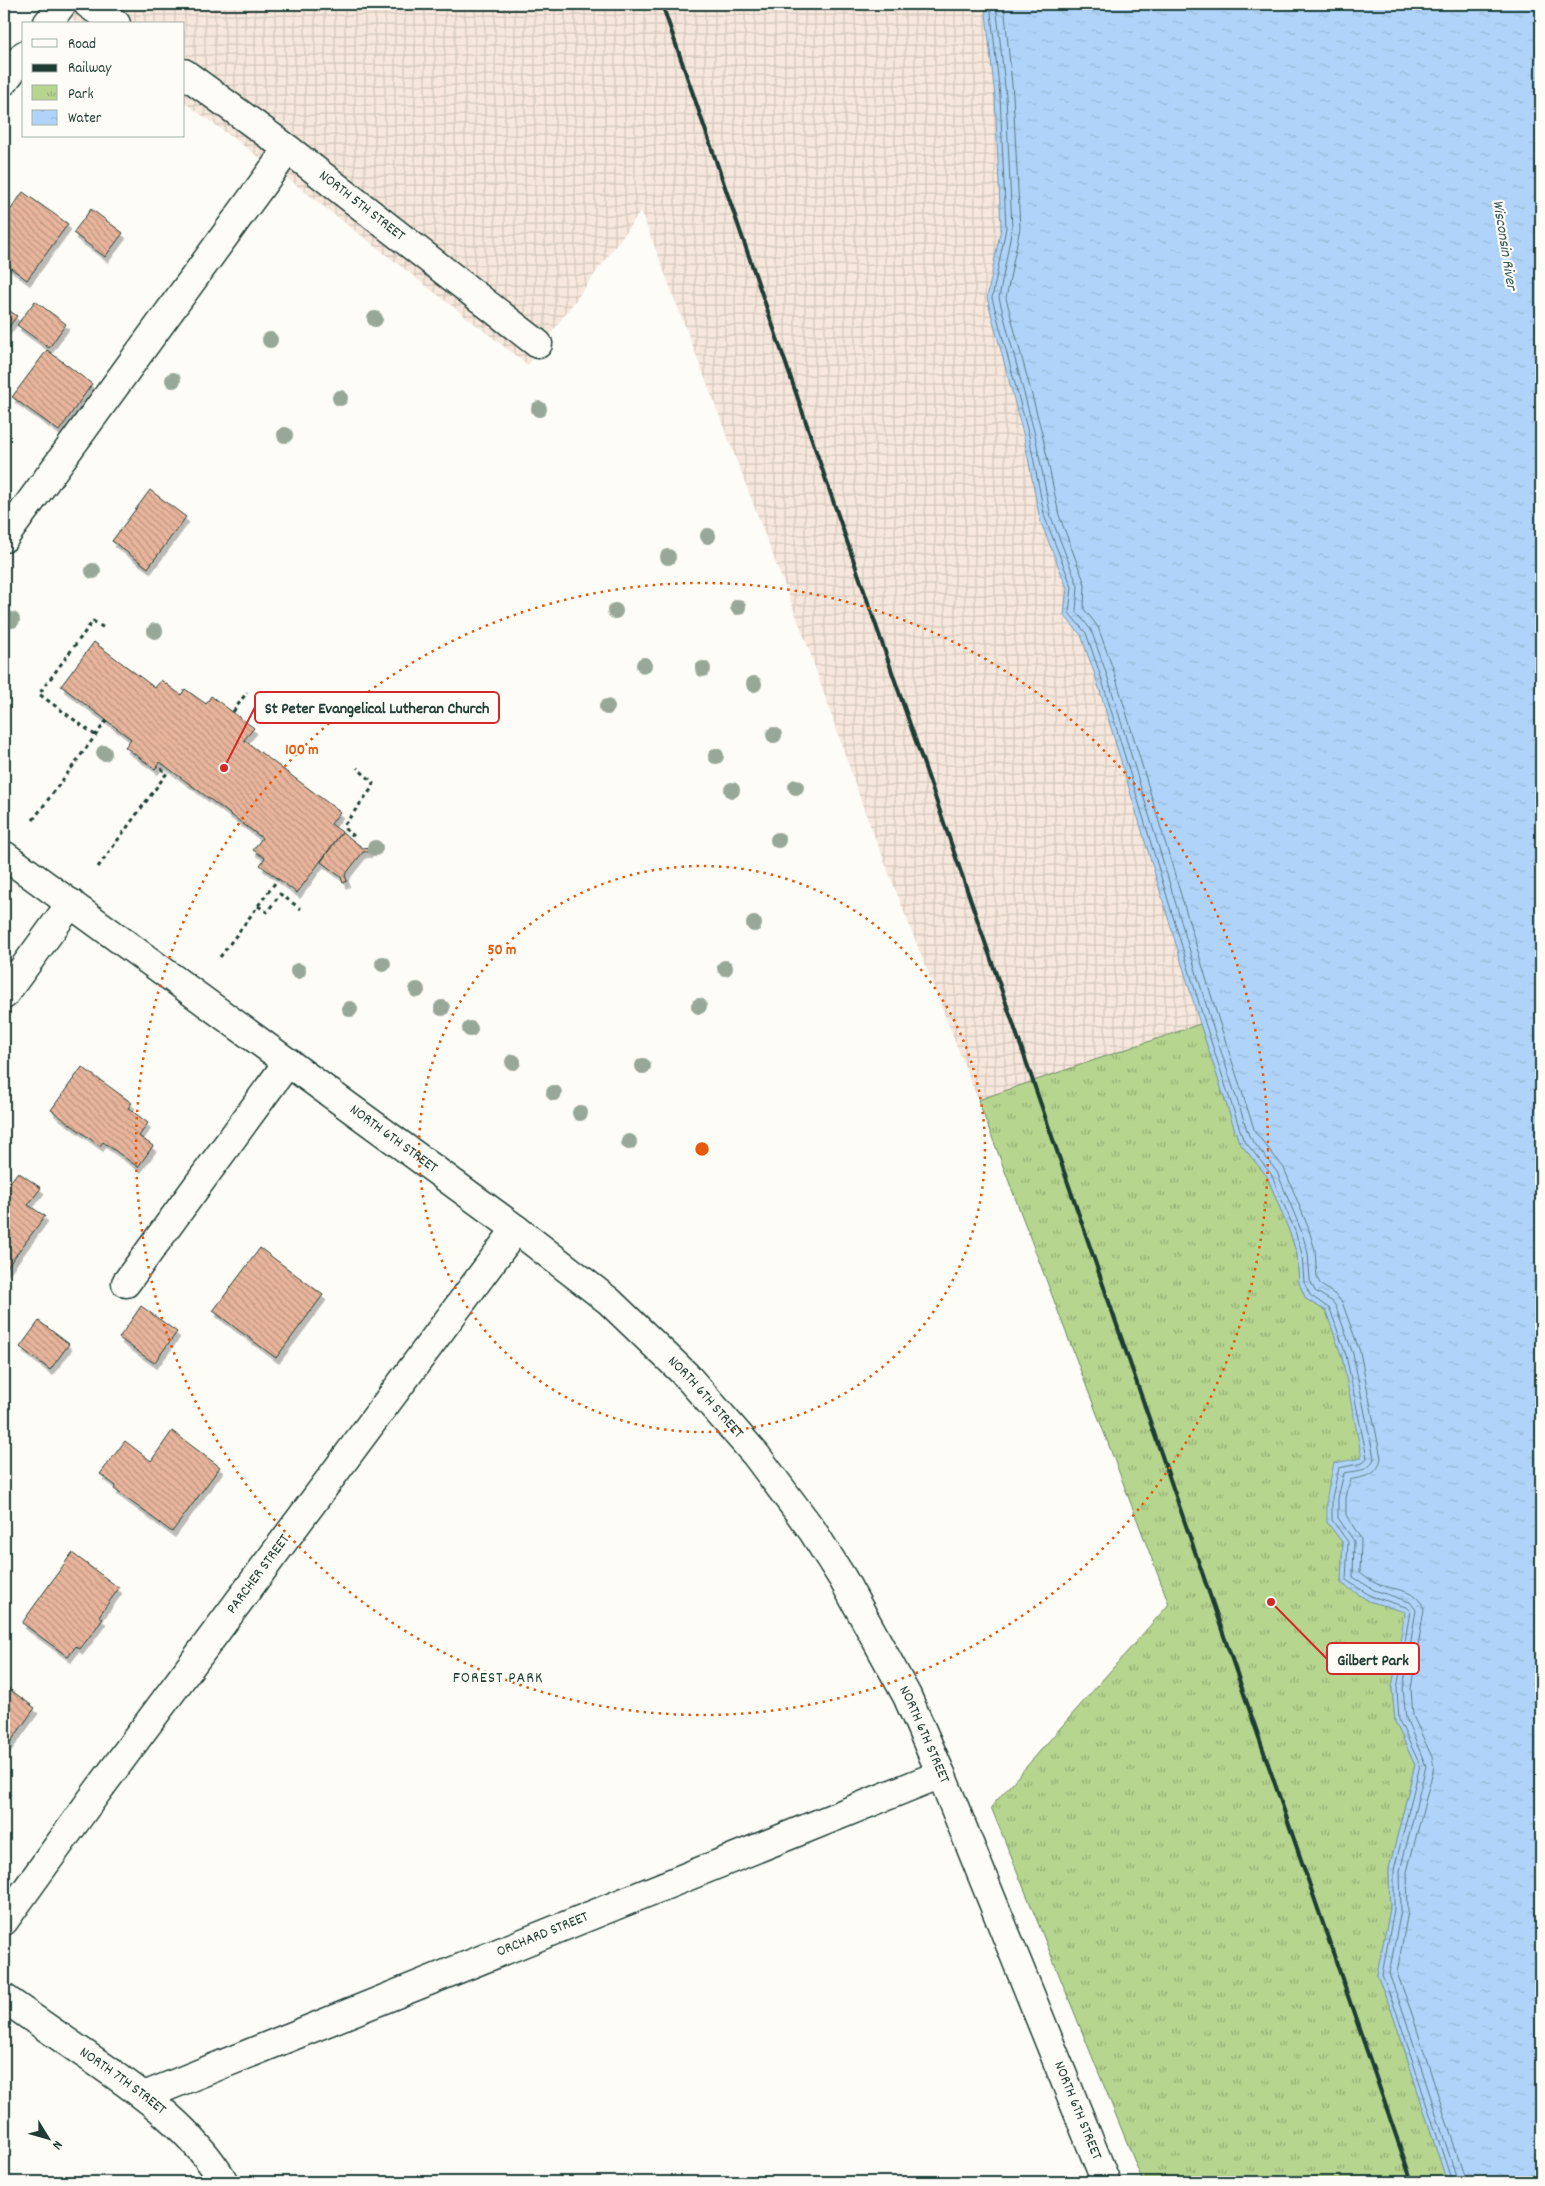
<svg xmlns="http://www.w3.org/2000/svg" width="1545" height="2186" font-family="Dekko,sans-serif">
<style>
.industrial{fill:url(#industrial-grid)}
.park{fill:url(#park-tufts);stroke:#6a8961}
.water{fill:url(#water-ripples);stroke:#7698aa}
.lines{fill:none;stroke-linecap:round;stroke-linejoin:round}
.shore{stroke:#597983;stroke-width:1}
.building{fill:url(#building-back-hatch);stroke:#1f3d34;filter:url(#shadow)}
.minor-casing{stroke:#1f3d34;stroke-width:31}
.major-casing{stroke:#1f3d34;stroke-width:31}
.path{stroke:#1f3d34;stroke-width:3;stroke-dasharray:4 4;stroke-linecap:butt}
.minor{stroke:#fdfcf7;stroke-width:28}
.major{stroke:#fdfcf7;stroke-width:28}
.rail{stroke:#1f3d34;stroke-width:4}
.tree{fill:#98a898}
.ring{fill:none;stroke:#e8590c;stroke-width:2.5;stroke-dasharray:2.5 5}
.labels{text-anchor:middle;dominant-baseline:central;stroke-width:4.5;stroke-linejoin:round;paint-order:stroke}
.street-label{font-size:15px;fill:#1f3d34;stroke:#fdfcf7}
.water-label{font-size:16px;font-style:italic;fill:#3c5b5b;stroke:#fdfcf7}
.neighbourhood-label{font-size:16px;letter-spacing:1px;fill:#1f3d34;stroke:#fdfcf7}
.centre{fill:#e8590c;stroke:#fdfcf7;stroke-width:2.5}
.ring-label{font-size:15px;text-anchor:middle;font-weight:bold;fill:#e8590c;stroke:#fdfcf7;stroke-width:4.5;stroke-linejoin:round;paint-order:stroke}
.leader{fill:none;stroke:#d62828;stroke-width:2}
.callout-dot{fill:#d62828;stroke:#fdfcf7;stroke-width:2}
.callout{fill:#fdfcf7;stroke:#d62828;stroke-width:2}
.callout-label{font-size:16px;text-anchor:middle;font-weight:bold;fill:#1f3d34}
</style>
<defs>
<pattern id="industrial-grid" width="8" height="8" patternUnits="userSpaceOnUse" patternTransform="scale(1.25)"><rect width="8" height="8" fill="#f7e7dc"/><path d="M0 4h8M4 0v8" fill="none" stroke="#d3c7bd"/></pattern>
<pattern id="park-tufts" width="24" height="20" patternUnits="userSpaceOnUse" patternTransform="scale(1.25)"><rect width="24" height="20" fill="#b6d58e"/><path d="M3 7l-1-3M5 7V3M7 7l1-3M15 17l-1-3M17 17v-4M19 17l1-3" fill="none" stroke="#93ae75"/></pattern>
<pattern id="water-ripples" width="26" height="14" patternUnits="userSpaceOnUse" patternTransform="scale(1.25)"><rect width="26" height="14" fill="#b0d4f9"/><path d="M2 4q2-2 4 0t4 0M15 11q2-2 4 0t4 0" fill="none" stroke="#97b7d6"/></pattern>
<pattern id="building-back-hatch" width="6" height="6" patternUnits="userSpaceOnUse" patternTransform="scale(1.25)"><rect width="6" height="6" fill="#e9b59c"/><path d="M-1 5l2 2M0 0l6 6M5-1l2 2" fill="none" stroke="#bc9480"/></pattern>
<filter id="shadow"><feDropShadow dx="3" dy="5.5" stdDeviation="0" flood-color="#0004"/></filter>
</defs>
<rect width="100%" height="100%" fill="#fdfcf7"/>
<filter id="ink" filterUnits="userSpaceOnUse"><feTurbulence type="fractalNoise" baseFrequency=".02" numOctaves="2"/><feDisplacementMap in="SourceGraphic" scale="10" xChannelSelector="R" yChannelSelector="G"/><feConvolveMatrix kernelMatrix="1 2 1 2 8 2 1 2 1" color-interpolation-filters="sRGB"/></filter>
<g filter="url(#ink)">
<path class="industrial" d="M51,4H985L995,97L1001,228L987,298L1024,437L1040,520L1067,588L1064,615L1081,635L1096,678L1200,1024L978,1100L863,807L808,647L641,211L528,365L282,174L184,102V24H78Z"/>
<path class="park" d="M1200,1024L1239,1142L1267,1176L1290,1233L1297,1254L1299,1283L1306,1299L1326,1311L1342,1357L1363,1458L1327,1522L1343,1543L1341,1583L1369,1601L1406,1612L1392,1688L1395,1721L1415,1765L1389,1869L1390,1909L1377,1975L1394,2017L1447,2182H1143L991,1807L1169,1604L978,1100Z"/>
<path class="water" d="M985,4H1541V2182H1447L1394,2017L1377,1975L1390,1909L1389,1869L1415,1765L1395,1721L1392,1688L1405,1612L1369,1601L1341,1583L1343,1543L1327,1522V1496L1334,1463L1362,1458L1342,1357L1326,1311L1306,1299L1299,1283L1297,1254L1290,1233L1267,1176L1239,1142L1200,1024L1096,678L1081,635L1064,615L1067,588L1040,520L1024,437L987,298L1001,228L995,97Z"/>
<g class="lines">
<path class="shore" d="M990,4L1000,96L1006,228L992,298L1029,436L1045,518L1072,587L1069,613L1086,633L1101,677L1205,1023L1243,1139L1271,1174L1295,1231L1302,1254L1304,1282L1310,1295L1330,1309L1346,1355L1367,1458L1363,1463L1339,1468L1332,1497V1520L1348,1542L1346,1580L1371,1596L1406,1607L1410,1611L1397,1689L1399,1720L1420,1765L1394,1870V1909L1382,1975L1398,2016L1452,2182
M996,4L1006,96L1012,228L999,298L1035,435L1051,517L1078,586L1076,611L1091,630L1107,675L1211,1021L1249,1136L1277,1172L1301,1230L1308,1253L1310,1280L1315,1291L1333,1302L1336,1307L1353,1354L1374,1458C1370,1473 1355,1470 1344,1473L1338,1498V1518L1354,1541L1353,1577L1374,1590L1410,1602L1416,1610L1403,1689L1406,1718L1426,1766L1400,1871L1401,1910L1389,1974L1404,2014L1458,2182
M1004,4L1013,95L1020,228L1006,298L1042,433L1059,515L1085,584L1084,609L1098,627L1114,672L1218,1018L1255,1132L1284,1168L1308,1227L1315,1250L1317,1278L1321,1285L1337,1296L1342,1302L1360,1352L1381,1458C1378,1477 1364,1476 1350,1480L1346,1498V1515L1361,1539L1360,1573C1365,1577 1371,1581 1377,1584C1393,1590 1418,1589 1424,1609L1411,1689L1413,1716L1432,1757L1434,1767L1407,1872L1408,1911L1397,1973L1411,2011L1466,2182"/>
</g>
<path class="building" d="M23,192L68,224L27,280L4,263V219Z
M91,209L123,233L105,257L73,233Z
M35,301L66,324L49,348L17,325Z
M4,307L17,316L4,333Z
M47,350L92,384L59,431L12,397Z
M150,490L186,517L148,568L112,541Z
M94,642L155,688L161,680L181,695L185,689L206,704L211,696L254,728L244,740L340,812L331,824L342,832L297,893L260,865L265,858L253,850L262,838L160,762L155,769L125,747L131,739L61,686Z
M342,832L363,848L369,847V852H363L345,875L347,881L343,883L341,877L321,862Z
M82,1067L132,1103L128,1108L148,1123L139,1136L153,1146L138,1167L103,1142L100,1146L51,1110Z
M18,1172L41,1188L28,1205L45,1216L5,1270L4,1190Z
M260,1248L323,1295L276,1358L213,1311Z
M141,1306L177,1332L154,1363L119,1338Z
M39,1321L69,1344L50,1370L20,1347Z
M172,1431L220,1467L172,1532L114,1489L116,1486L100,1474L125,1441L151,1461Z
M72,1553L119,1588L99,1616L103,1619L80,1649L76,1646L68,1657L22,1623Z
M4,1685L35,1708L4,1751Z"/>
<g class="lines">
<defs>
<g id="minor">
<path d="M88,4L116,24"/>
<path d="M47,24L62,4"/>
<path id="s1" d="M184,73L288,149L538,344"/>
<path d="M4,81L24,55"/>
<path d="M4,538L288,149"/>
<path d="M4,995L71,903"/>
<path d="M126,1283L288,1062"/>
<path id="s2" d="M4,1921L94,1796L516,1229"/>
<path id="s3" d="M4,1998C34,2019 64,2040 95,2061C144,2095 193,2130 224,2182"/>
<path id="s4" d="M144,2096L941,1774"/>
</g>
<g id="major">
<path id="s5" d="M4,855L516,1229L609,1301L686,1375L756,1455L812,1530L843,1579L907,1696L941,1774L1106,2182"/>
</g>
</defs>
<use href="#minor" class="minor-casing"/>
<use href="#major" class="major-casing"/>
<path class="path" d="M233,712L247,692
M95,735L39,694L93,621L104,628
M33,820L107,720
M354,836L345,829L344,825L372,788L373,782L357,768
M98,867L167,773L157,766
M258,906L267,912L280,894L301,909
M220,957L278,879"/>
<use href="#minor" class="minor"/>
<use href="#major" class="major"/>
<path class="rail" d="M662,4L1412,2182"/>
</g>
<g class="tree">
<circle cx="375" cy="319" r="8"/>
<circle cx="270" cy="340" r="8"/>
<circle cx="173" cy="380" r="8"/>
<circle cx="340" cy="398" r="8"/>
<circle cx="539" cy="409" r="8"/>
<circle cx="285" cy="435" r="8"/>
<circle cx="708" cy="536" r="8"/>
<circle cx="668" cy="557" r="8"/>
<circle cx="93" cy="571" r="8"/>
<circle cx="738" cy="607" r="8"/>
<circle cx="615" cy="611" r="8"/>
<circle cx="12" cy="620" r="8"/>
<circle cx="155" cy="631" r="8"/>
<circle cx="644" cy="665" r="8"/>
<circle cx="703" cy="669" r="8"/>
<circle cx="754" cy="684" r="8"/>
<circle cx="607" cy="707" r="8"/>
<circle cx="774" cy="735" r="8"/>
<circle cx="104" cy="753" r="8"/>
<circle cx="716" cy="756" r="8"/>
<circle cx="796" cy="787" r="8"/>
<circle cx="732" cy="790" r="8"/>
<circle cx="778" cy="840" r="8"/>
<circle cx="375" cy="848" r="8"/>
<circle cx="754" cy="924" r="8"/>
<circle cx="383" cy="964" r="8"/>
<circle cx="725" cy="968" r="8"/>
<circle cx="298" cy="971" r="8"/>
<circle cx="417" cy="990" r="8"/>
<circle cx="699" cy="1006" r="8"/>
<circle cx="442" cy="1008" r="8"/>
<circle cx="350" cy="1009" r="8"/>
<circle cx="470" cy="1029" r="8"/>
<circle cx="513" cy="1062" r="8"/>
<circle cx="643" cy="1066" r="8"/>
<circle cx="554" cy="1093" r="8"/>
<circle cx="580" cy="1113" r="8"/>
<circle cx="629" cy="1142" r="8"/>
</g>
</g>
<g class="ring">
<circle cx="702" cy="1149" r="283"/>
<circle cx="702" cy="1149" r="566"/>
</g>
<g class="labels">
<g class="street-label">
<text stroke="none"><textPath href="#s1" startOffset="222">NORTH 5TH STREET</textPath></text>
<text stroke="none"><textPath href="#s5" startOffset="482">NORTH 6TH STREET</textPath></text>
<text stroke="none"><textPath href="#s5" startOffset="888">NORTH 6TH STREET</textPath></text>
<text stroke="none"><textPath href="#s2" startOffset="430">PARCHER STREET</textPath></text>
<text stroke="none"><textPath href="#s5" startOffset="1292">NORTH 6TH STREET</textPath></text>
<text stroke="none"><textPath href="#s4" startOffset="430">ORCHARD STREET</textPath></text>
<text stroke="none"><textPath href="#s3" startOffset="145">NORTH 7TH STREET</textPath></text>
<text stroke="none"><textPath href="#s5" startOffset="1698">NORTH 6TH STREET</textPath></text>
</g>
<g class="water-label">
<text transform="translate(1504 245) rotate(81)">Wisconsin River</text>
</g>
<g class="neighbourhood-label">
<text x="498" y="1678">FOREST PARK</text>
</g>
</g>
<circle cx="702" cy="1149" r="8" class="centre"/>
<g class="ring-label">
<text x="302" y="754">100 m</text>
<text x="502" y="954">50 m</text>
</g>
<path class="leader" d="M224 768L255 707M1271 1602L1327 1659"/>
<g class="callout-dot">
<circle cx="224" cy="768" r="5"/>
<circle cx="1271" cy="1602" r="5"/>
</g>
<g class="callout">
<rect x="255" y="692" width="244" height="31" rx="5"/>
<rect x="1327" y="1643" width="92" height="31" rx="5"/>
</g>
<g class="callout-label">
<text x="377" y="713">St Peter Evangelical Lutheran Church</text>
<text x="1373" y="1665">Gilbert Park</text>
</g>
<rect width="1545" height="2186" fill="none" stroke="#fdfcf7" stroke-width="20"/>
<rect x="10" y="10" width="1525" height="2166" fill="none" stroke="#1f3d34" stroke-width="2" filter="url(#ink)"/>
<rect x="22" y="22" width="162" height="115" fill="#fdfcf7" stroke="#a4b0a9"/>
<rect x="32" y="39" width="25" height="8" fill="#fdfcf7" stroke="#a4b0a9"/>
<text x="68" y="48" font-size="15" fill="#1f3d34">Road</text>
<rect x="32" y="64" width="25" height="8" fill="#1f3d34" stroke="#a4b0a9"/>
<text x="68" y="72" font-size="15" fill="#1f3d34">Railway</text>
<rect x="32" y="85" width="25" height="15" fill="url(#park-tufts)" stroke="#a4b0a9"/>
<text x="68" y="98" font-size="15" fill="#1f3d34">Park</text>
<rect x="32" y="110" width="25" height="15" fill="url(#water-ripples)" stroke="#a4b0a9"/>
<text x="68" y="122" font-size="15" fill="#1f3d34">Water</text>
<g transform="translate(48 2138) rotate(127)" stroke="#fdfcf7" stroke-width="4" paint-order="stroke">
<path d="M0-4L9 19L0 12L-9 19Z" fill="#1f3d34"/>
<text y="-8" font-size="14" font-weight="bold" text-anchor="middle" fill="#1f3d34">N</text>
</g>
</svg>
